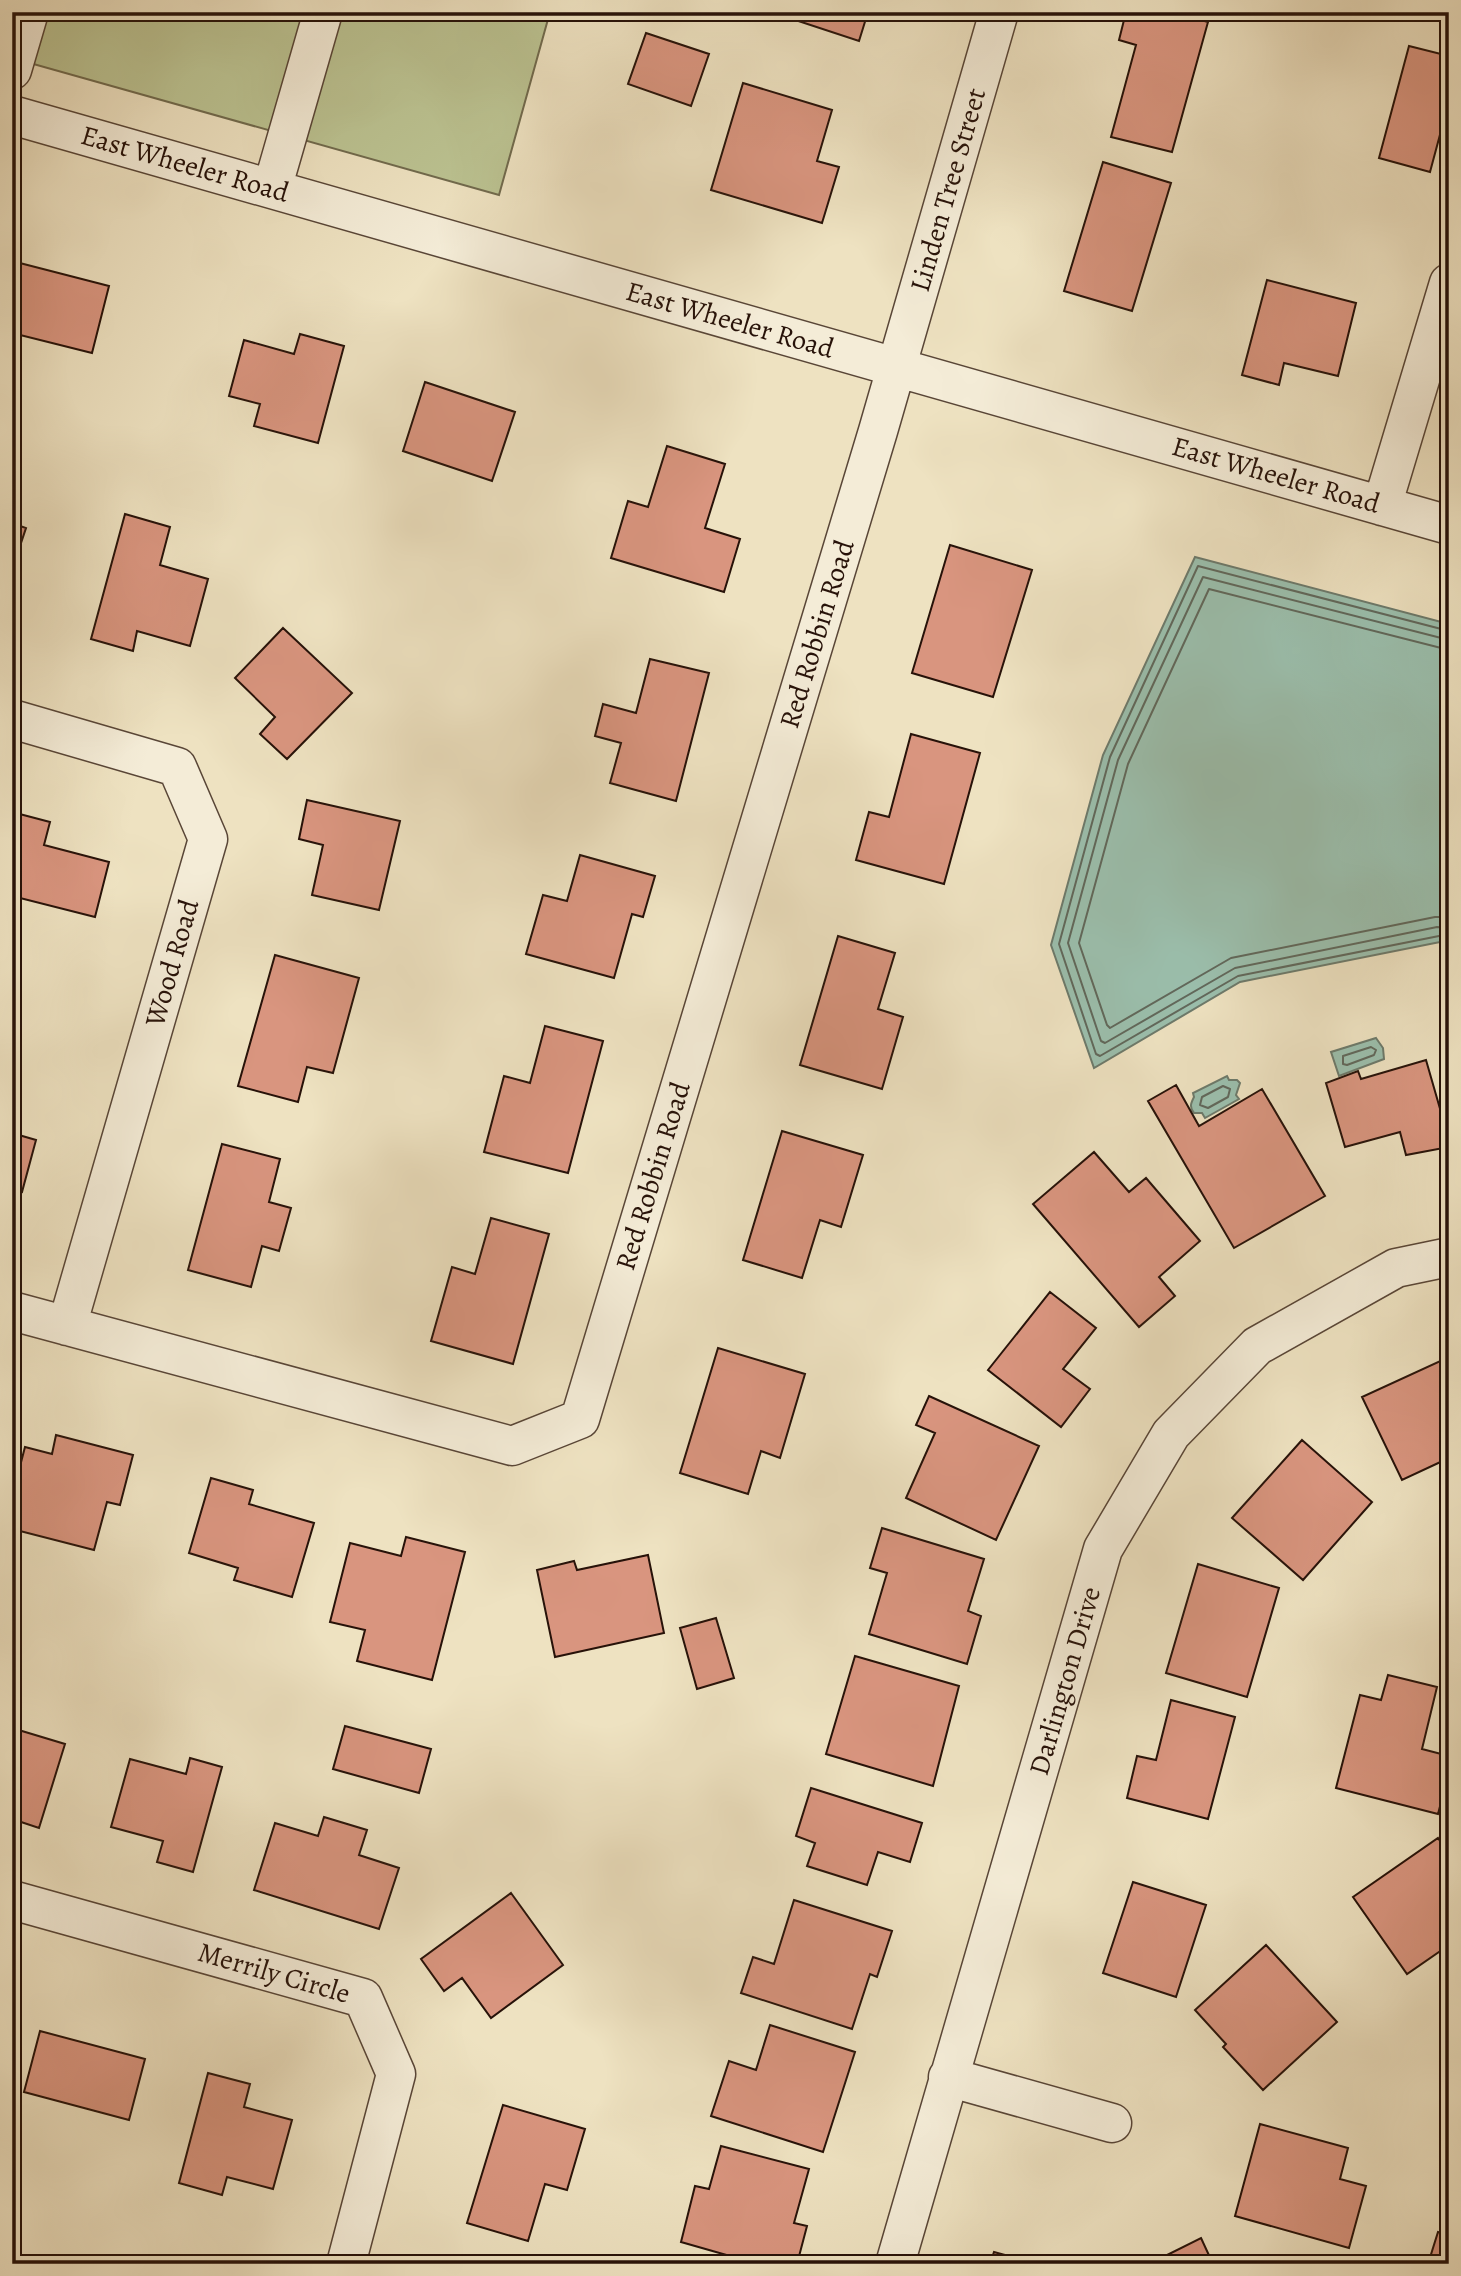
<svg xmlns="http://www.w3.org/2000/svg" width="1461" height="2276" font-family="Alegreya,serif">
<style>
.green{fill:#bbc291;stroke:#716a4d;stroke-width:2}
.water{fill:#9bbfad;stroke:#6d7a6b;stroke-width:2}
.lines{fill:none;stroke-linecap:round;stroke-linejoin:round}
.shore{stroke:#61685b;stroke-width:2}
.building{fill:#d9957f;stroke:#271209;stroke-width:2}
.minor-casing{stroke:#594637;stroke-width:41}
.minor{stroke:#f4ecd7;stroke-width:38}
.labels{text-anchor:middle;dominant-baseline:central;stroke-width:5;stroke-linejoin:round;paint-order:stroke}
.street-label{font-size:28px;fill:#271209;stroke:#f4ecd7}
</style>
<rect width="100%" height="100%" fill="#eee2c1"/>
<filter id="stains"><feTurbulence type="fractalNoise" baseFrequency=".00286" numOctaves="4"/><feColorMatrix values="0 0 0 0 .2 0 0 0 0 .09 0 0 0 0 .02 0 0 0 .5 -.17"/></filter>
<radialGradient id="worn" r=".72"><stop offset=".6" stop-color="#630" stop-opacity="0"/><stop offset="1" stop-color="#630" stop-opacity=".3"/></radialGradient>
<path class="green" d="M12,12H550L499,195L12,58Z"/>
<path class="water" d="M1195,557L1449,624V943L1440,942L1240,982L1094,1068L1051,945L1103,755Z
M1376,1038L1383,1048L1384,1059L1339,1076L1331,1052Z
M1227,1076L1229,1080H1237L1240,1083L1236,1095L1239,1099L1205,1118L1202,1113H1194C1189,1107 1191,1103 1194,1097L1193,1093Z"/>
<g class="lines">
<path class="shore" d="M1449,631L1198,566L1110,757L1059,944L1096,1054L1100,1056L1238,976L1439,936H1449
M1449,640L1203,577L1118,760L1068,943L1101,1041L1105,1043L1235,968L1437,927L1449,928
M1449,650L1209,589L1128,764L1079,943L1107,1025L1110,1028L1231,958L1435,917H1449
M1371,1047L1376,1050L1374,1055L1347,1065L1343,1064V1056Z
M1223,1086L1230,1089L1228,1097L1208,1108L1200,1105L1202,1097Z"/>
</g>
<path class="building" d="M771,12H868L859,41Z
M1126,12H1174L1208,22L1172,152L1111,137L1136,45L1119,40Z
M646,33L709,54L691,106L628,84Z
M1409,46L1449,56V101L1430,172L1379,158Z
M743,83L832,110L817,161L839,167L822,223L711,190Z
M1103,162L1171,183L1132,311L1064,291Z
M12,261L109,286L92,353L12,333Z
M1267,280L1356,303L1338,376L1284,363L1279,385L1242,375Z
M300,334L344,346L318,443L254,426L260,404L229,396L244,340L294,354Z
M425,382L515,412L492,481L403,451Z
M667,446L725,464L705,528L740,539L724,592L611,558L628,501L648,507Z
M125,514L170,527L160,565L208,579L190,646L137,631L133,651L91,639Z
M12,523L26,528L12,570Z
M950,545L1032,570L993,697L912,673Z
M283,628L352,693L287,759L260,734L275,717L235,678Z
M650,659L709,673L676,801L610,783L621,743L595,736L603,704L636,713Z
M911,734L980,753L944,884L856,860L869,812L889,817Z
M307,800L400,821L379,910L312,895L323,845L299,839Z
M12,812L50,822L44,845L109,862L95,917L12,896Z
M580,855L655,876L643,917L632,914L614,978L526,954L543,895L567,901Z
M838,936L895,953L878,1009L903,1017L882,1089L800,1065Z
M275,955L359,978L333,1073L307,1067L298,1102L238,1086Z
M545,1026L603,1041L568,1173L484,1152L504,1076L530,1083Z
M1426,1060L1449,1140V1147L1406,1155L1400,1132L1345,1147L1326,1083L1358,1071L1361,1079Z
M1176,1085L1199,1126L1262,1089L1325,1196L1234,1248L1148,1101Z
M782,1131L863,1155L841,1227L820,1220L802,1278L743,1260Z
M12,1133L36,1140L22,1192L12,1190Z
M222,1144L280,1159L269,1202L291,1208L279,1251L262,1246L251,1287L188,1270Z
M1094,1152L1129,1192L1146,1178L1200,1241L1159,1277L1175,1296L1139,1327L1033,1204Z
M491,1218L549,1234L513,1364L431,1341L452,1267L475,1274Z
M1050,1292L1096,1328L1063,1369L1090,1389L1061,1427L988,1370Z
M718,1348L805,1374L780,1458L761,1451L748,1494L680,1473Z
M1449,1357V1458L1402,1480L1362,1397Z
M929,1396L1039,1446L996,1540L906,1498L935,1433L916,1425Z
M56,1435L133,1455L120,1505L107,1502L94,1550L12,1529V1497L25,1447L52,1454Z
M1302,1440L1372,1502L1303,1580L1232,1518Z
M211,1478L253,1490L249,1504L314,1523L292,1597L234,1580L238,1568L189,1553Z
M882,1528L984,1559L968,1611L981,1616L967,1664L869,1634L887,1573L870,1568Z
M406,1537L465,1552L432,1680L357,1661L365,1630L330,1622L350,1543L401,1556Z
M648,1555L664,1633L555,1657L537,1570L574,1561L577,1570Z
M1198,1564L1279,1588L1247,1697L1166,1673Z
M716,1618L734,1678L697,1689L680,1628Z
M855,1656L959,1686L933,1786L826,1754Z
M1388,1675L1437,1687L1422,1749L1449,1756V1772L1438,1814L1336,1788L1360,1695L1381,1700Z
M1171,1700L1235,1717L1208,1819L1127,1798L1137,1756L1156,1760Z
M345,1726L431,1749L419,1793L333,1769Z
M12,1728L65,1744L39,1828L12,1819Z
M190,1758L222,1767L193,1872L157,1862L163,1841L111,1827L130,1759L186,1774Z
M811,1788L922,1823L910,1862L878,1852L867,1885L807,1866L815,1843L796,1836Z
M324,1817L367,1830L359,1855L399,1868L379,1929L254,1890L275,1823L318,1836Z
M1438,1838L1449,1854V1945L1407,1974L1353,1897Z
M1133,1882L1206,1905L1176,1997L1103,1973Z
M511,1893L563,1965L491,2018L462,1978L444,1991L421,1959Z
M794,1900L892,1931L877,1977L870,1974L852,2029L741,1993L753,1957L774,1964Z
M1266,1945L1337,2022L1263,2090L1223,2047L1226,2044L1195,2010Z
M770,2025L855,2052L823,2152L711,2116L729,2061L756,2070Z
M40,2031L145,2059L129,2120L24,2092Z
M208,2073L250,2084L244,2107L292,2120L273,2189L227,2177L222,2195L179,2183Z
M503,2105L585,2129L567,2190L545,2184L528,2241L467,2223Z
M1260,2124L1348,2148L1340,2179L1366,2186L1349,2248L1235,2216Z
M721,2146L809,2169L794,2223L807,2226L797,2264H758L681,2242L695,2186L709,2189Z
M1438,2232L1449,2235V2264H1428Z
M1201,2238L1213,2264H1149Z
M994,2252L1038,2264H990Z"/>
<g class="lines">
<defs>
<path id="minor" d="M12,70L29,12
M12,115L1449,525
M272,189L323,12
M1382,506L1449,283
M12,719L177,767L208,839L67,1326
M12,1311L512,1446L580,1419L878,431L999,12
M12,1900L363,1998L396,2074L346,2264
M948,2077L1112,2123
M895,2264L1103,1549L1171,1434L1257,1346L1396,1268L1449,1257"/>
</defs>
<use href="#minor" class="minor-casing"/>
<use href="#minor" class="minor"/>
</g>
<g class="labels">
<g class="street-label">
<text transform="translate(185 164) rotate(16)">East Wheeler Road</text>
<text transform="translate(948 190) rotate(-74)">Linden Tree Street</text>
<text transform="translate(730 320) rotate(16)">East Wheeler Road</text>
<text transform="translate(1276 475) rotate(16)">East Wheeler Road</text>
<text transform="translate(817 634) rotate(-73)">Red Robbin Road</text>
<text transform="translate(172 963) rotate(-74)">Wood Road</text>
<text transform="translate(653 1176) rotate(-73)">Red Robbin Road</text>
<text transform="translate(1065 1681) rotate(-74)">Darlington Drive</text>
<text transform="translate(274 1973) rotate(16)">Merrily Circle</text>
</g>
</g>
<rect width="1461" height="2276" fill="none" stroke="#eee2c1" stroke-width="42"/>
<rect x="14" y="14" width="1433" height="2248" fill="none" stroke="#271209" stroke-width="3.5"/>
<rect x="21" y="21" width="1419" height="2234" fill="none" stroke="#271209" stroke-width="2"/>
<rect width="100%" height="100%" filter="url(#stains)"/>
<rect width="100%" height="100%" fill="url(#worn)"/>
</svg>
